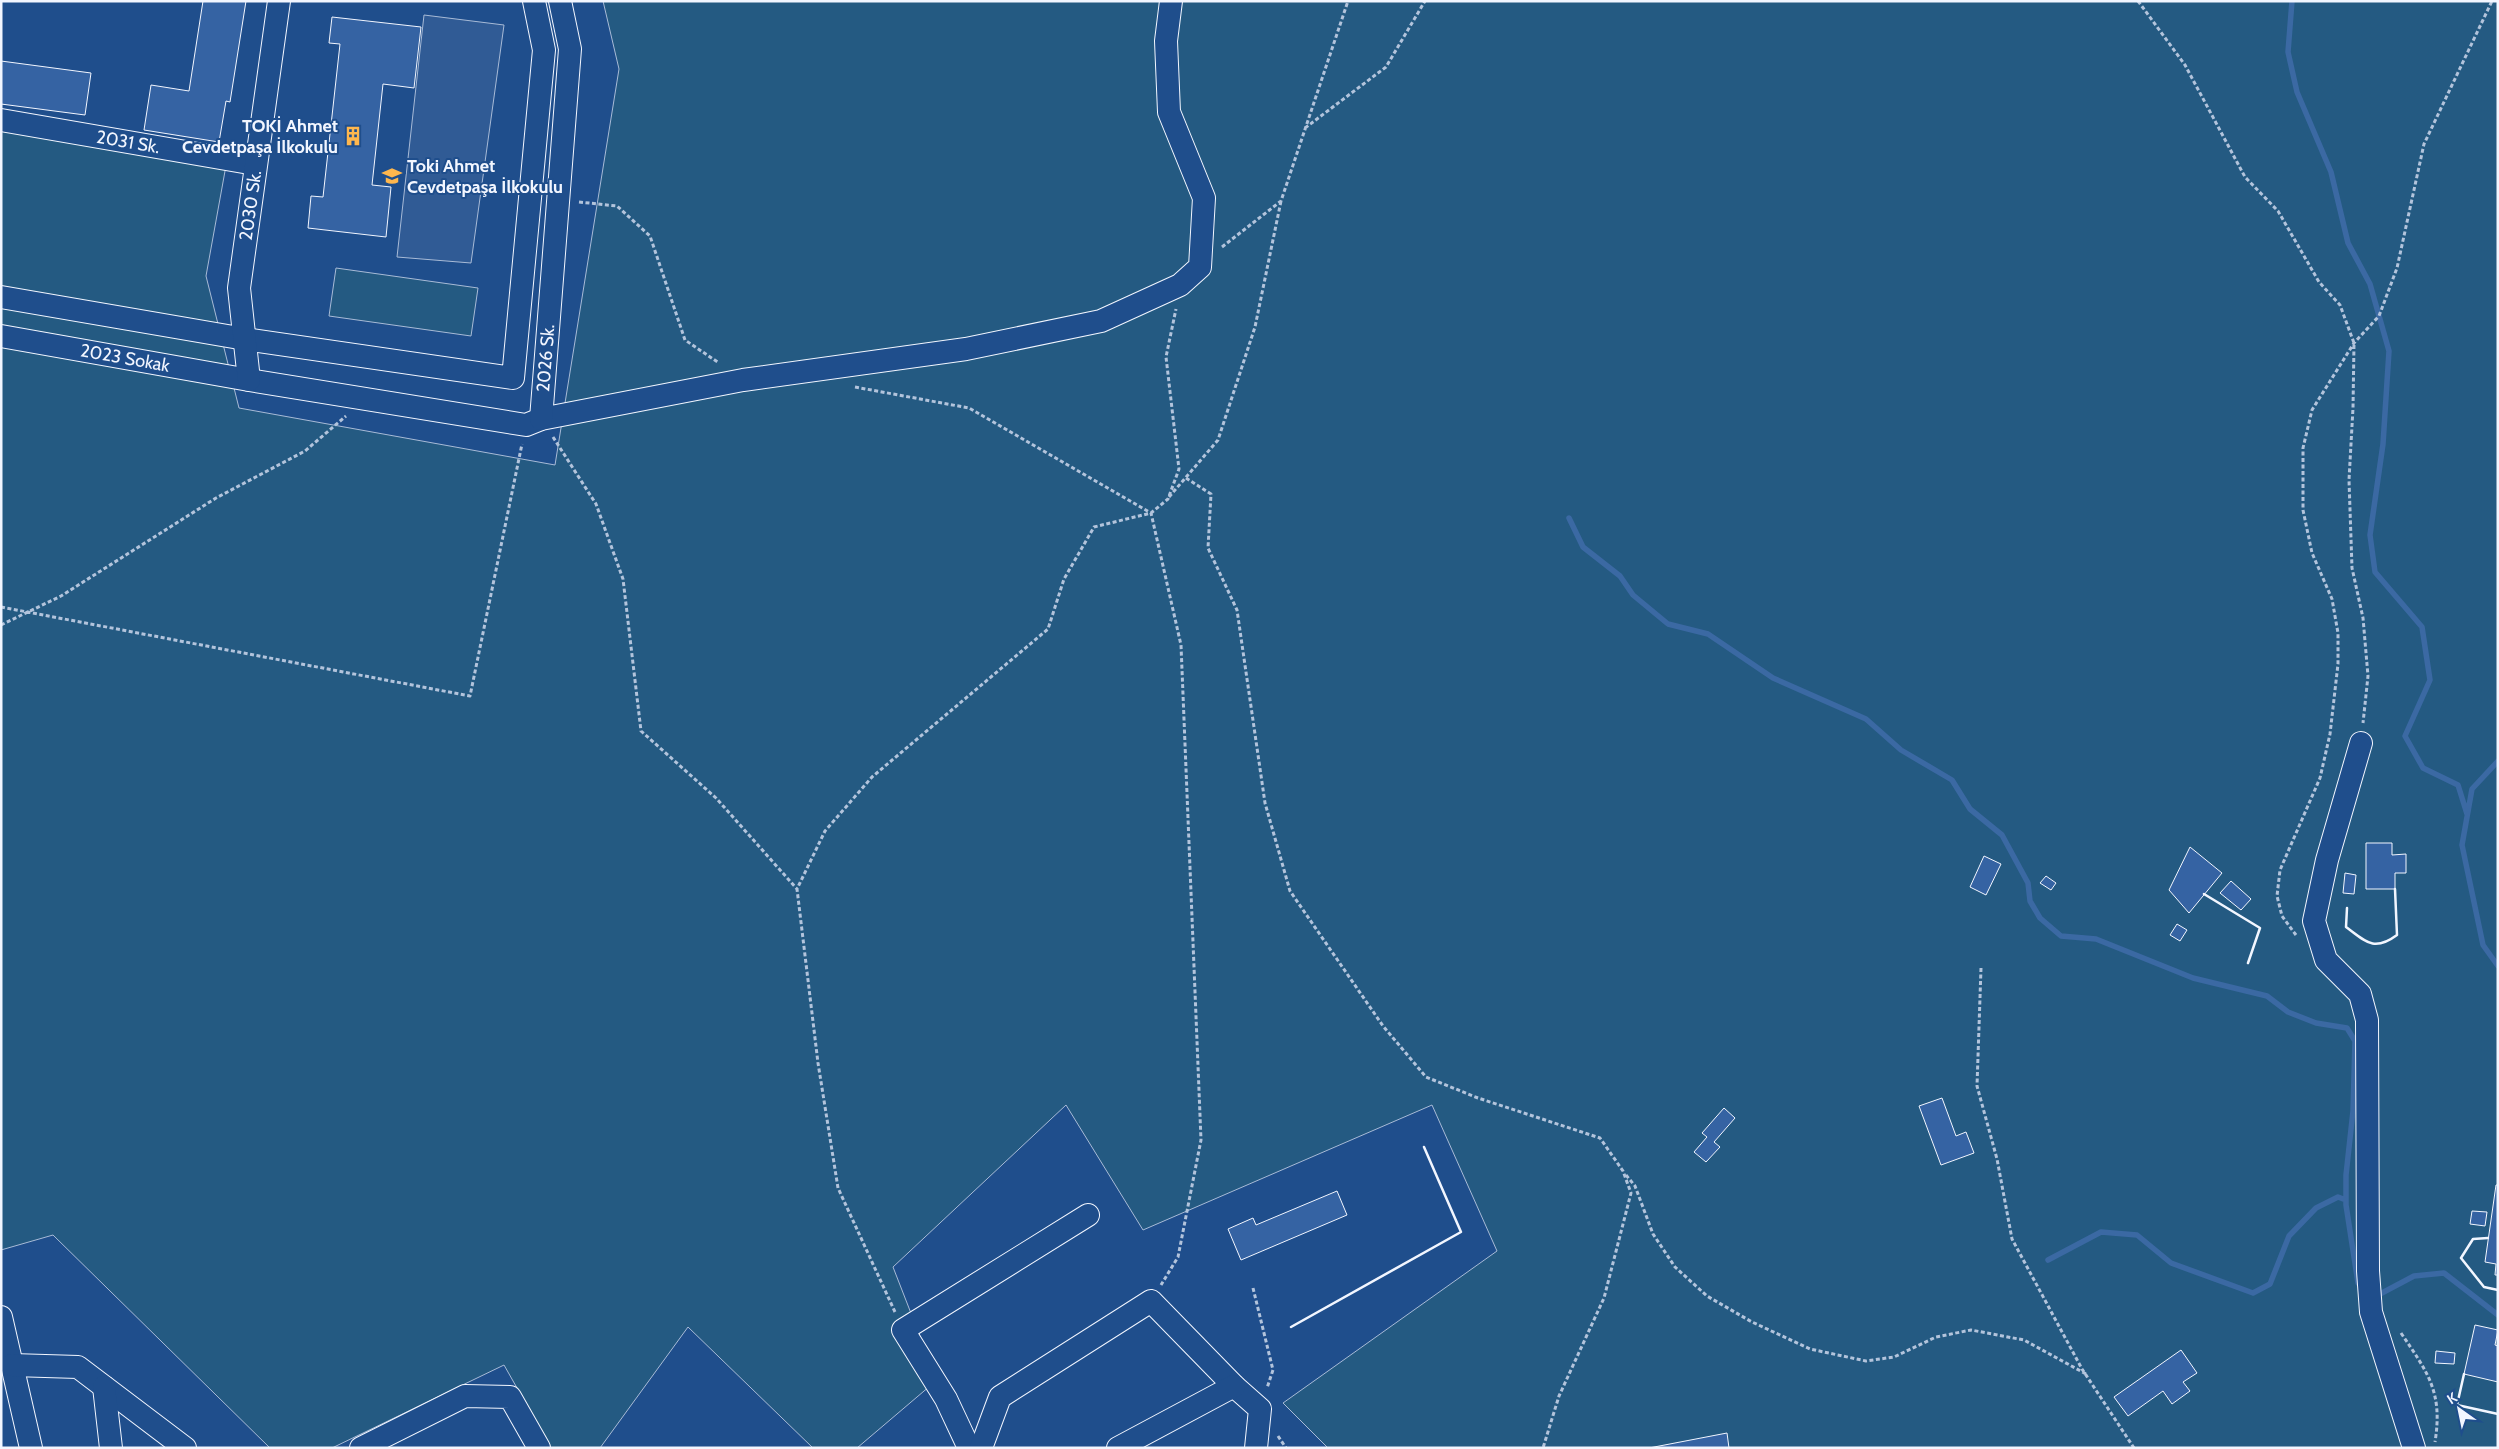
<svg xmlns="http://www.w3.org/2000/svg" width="2499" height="1449" font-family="Cabin,sans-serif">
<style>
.green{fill:#245a82;stroke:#a8bbd7}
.parking{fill:#305b95;stroke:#a8bbd7}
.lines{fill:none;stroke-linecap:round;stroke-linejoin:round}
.stream{stroke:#3b69a3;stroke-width:5.5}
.building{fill:#3563a3;stroke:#f2f6ff}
.minor-casing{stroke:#f2f6ff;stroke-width:24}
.path{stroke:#b3c4dc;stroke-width:3;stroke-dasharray:4 2.5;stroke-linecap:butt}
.minor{stroke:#1f4e8c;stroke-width:22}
.wall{stroke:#f2f6ff;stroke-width:2.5}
.labels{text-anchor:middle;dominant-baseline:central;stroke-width:4;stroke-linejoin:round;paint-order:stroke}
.poi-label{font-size:18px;font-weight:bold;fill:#f2f6ff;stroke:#1f4e8c;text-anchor:end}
.street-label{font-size:18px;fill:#f2f6ff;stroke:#1f4e8c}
</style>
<rect width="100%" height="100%" fill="#1f4e8c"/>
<path class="green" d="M603,1H2498V1448H1328L1283,1403L1497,1251L1432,1105L1143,1230L1066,1105L893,1267L937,1380L857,1448H813L688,1327L600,1448H551L504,1365L332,1448H270L53,1235L1,1250V120L227,160L206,276L239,408L555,465L619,69Z
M336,268L478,288L471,336L329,316Z"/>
<path class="parking" d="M424,15L504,25L471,263L397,257Z"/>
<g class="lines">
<path class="stream" d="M2292,1L2288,52L2297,92L2331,172L2348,243L2370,284L2389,351L2383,444L2370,535L2375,572L2422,627L2430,680L2405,736L2423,768L2458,785L2467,814
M1569,518L1583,547L1620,576L1633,595L1668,624L1708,634L1773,678L1866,719L1901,750L1952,780L1970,809L2002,835L2028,883L2030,901L2040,918L2061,936L2096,939L2193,978L2267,996L2288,1012L2316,1023L2347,1028L2355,1041L2353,1111L2346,1175V1205L2358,1283
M2498,761L2472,789L2462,845L2483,945L2498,966
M2048,1260L2101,1232L2137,1235L2171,1263L2253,1293L2270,1284L2289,1236L2316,1208L2338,1197L2346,1200
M2380,1294L2414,1276L2444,1273L2498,1315"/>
</g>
<path class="building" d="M203,1H246L230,102L226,101L219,142L144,130L151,85L189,91Z
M332,17L421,27L414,88L383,84L372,185L391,187L386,237L308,228L311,196L323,197L340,44L329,43Z
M1,61L91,73L85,115L1,104Z
M2366,843H2392V855L2406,854V873H2395V889H2366Z
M2190,847L2222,873L2189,913L2169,890Z
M1984,856L2001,864L1986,895L1970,887Z
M2345,873L2356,875L2354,894L2343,893Z
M2046,876L2056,883L2051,890L2040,883Z
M2231,881L2251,899L2241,910L2220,893Z
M2177,924L2187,930L2180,941L2170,935Z
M1942,1098L1956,1136L1966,1132L1974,1153L1941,1165L1919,1106Z
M1724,1108L1735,1118L1714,1142L1720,1147L1706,1162L1694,1152L1707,1137L1702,1133Z
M2496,1185H2498V1275H2495L2496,1264L2485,1262Z
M1337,1191L1347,1215L1241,1260L1228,1229L1253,1218L1256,1225Z
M2472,1211L2487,1212L2485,1226L2470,1224Z
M2475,1325L2498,1330L2495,1345L2498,1346V1382L2464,1374Z
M2181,1350L2197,1373L2183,1382L2190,1391L2172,1404L2163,1391L2128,1416L2114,1397Z
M2436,1351L2455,1353L2454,1364L2435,1363Z
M1727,1433L1729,1448H1649Z"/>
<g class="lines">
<defs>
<g id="minor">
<path id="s1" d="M1,120L255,164"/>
<path d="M1,297L245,339L513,378L544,50L534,1"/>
<path id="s2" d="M1,336L249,380L526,425L541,419L743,380L966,349L1101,321L1180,285L1200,267L1204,198L1169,112L1166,41L1171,1"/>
<path id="s3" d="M249,380L239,288L279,1"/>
<path id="s4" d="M541,419L570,49L560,1"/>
<path d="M2361,743L2327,860L2314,921L2326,960L2360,994L2367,1020L2368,1271L2371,1312L2414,1448"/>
<path d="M1,1317L31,1448"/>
<path d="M12,1365L78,1367L185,1448"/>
<path d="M104,1387L111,1448"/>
<path d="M361,1448L465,1396L510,1397L539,1448"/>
<path d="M969,1448L946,1399L903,1330L1088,1215"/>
<path d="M981,1448L1000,1397L1151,1301L1234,1386L1260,1409L1256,1448"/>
<path d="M1118,1448L1234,1386"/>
</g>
</defs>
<use href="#minor" class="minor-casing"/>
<path class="path" d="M2138,1L2185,65L2245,177L2278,211L2319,282L2340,305L2354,343L2353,408L2349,480L2352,568L2363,618L2368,676L2363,723
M1305,128L1386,67L1425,1
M579,202L617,206L650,236L685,340L719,363
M1222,247L1281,201L1348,1
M855,387L969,408L1151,513L1181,645L1201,1140L1178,1257L1161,1285
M553,437L596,504L623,579L641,731L716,798L797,889
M1186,478L1211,494L1208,548L1237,610L1265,803L1290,891L1383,1026L1426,1077L1478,1098L1600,1138L1623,1171L1631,1193L1604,1298L1559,1396L1543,1448
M1169,497L1218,440L1255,327L1281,201
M1,607L470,696L522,444
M1,625L61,596L216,498L305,451L346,416
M2296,935L2282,916L2277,896L2280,870L2320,778L2330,734L2338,664V633L2332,599L2312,553L2303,510V448L2312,410L2354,343L2379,316L2397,268L2424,144L2492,1
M1981,968L1977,1086L1997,1159L2012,1239L2082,1369L2134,1448
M1626,1175L1635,1186L1653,1234L1675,1267L1707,1296L1752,1322L1810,1349L1866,1361L1894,1357L1936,1337L1971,1330L2024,1340L2086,1374
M1253,1288L1273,1370L1267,1388
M895,1312L838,1188L818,1063L797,889L825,831L872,777L1048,629L1064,579L1094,527L1151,513L1168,499L1179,469L1166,357L1176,309
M2401,1333C2428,1373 2443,1392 2435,1442
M1278,1436L1286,1448"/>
<use href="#minor" class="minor"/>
<path class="wall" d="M2204,894L2260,928L2248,963
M2347,908L2346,927C2366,942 2374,952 2397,935L2395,889
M2488,1238L2473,1239L2461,1258L2484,1287L2498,1290
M1291,1327L1461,1232L1424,1147
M2464,1374L2457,1405L2498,1414"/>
</g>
<defs>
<symbol id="building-bare" viewBox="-9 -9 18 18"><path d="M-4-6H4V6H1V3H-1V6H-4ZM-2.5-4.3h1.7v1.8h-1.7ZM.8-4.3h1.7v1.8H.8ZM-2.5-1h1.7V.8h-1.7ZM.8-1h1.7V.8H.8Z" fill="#ffb74d" stroke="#1f4e8c" stroke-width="2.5" paint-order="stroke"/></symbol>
<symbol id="school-bare" viewBox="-9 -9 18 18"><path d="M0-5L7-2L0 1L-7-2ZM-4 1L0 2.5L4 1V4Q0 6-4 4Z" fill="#ffb74d" stroke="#1f4e8c" stroke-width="2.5" paint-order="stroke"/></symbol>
</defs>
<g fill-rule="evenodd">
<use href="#building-bare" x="339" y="122" width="28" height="28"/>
<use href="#school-bare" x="378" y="162" width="28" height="28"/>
</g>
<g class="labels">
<g class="poi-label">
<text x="338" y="126">TOKİ Ahmet<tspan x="338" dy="21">Cevdetpaşa İlkokulu</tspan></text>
<text x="407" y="166" text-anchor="start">Toki Ahmet<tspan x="407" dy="21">Cevdetpaşa İlkokulu</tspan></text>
</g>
<g class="street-label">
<text stroke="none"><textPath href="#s1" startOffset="129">2031 Sk.</textPath></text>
<text stroke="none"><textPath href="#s3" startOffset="176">2030 Sk.</textPath></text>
<text stroke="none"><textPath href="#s2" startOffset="126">2023 Sokak</textPath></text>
<text stroke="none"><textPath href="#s4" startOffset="61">2026 Sk.</textPath></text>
</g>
</g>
<rect width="2499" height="1449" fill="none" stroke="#f2f6ff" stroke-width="5"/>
<g transform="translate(2459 1409) rotate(327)" stroke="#1f4e8c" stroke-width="4" paint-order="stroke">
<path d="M0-4L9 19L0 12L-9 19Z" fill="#f2f6ff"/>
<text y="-8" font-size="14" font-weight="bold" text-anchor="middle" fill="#f2f6ff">K</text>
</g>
</svg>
